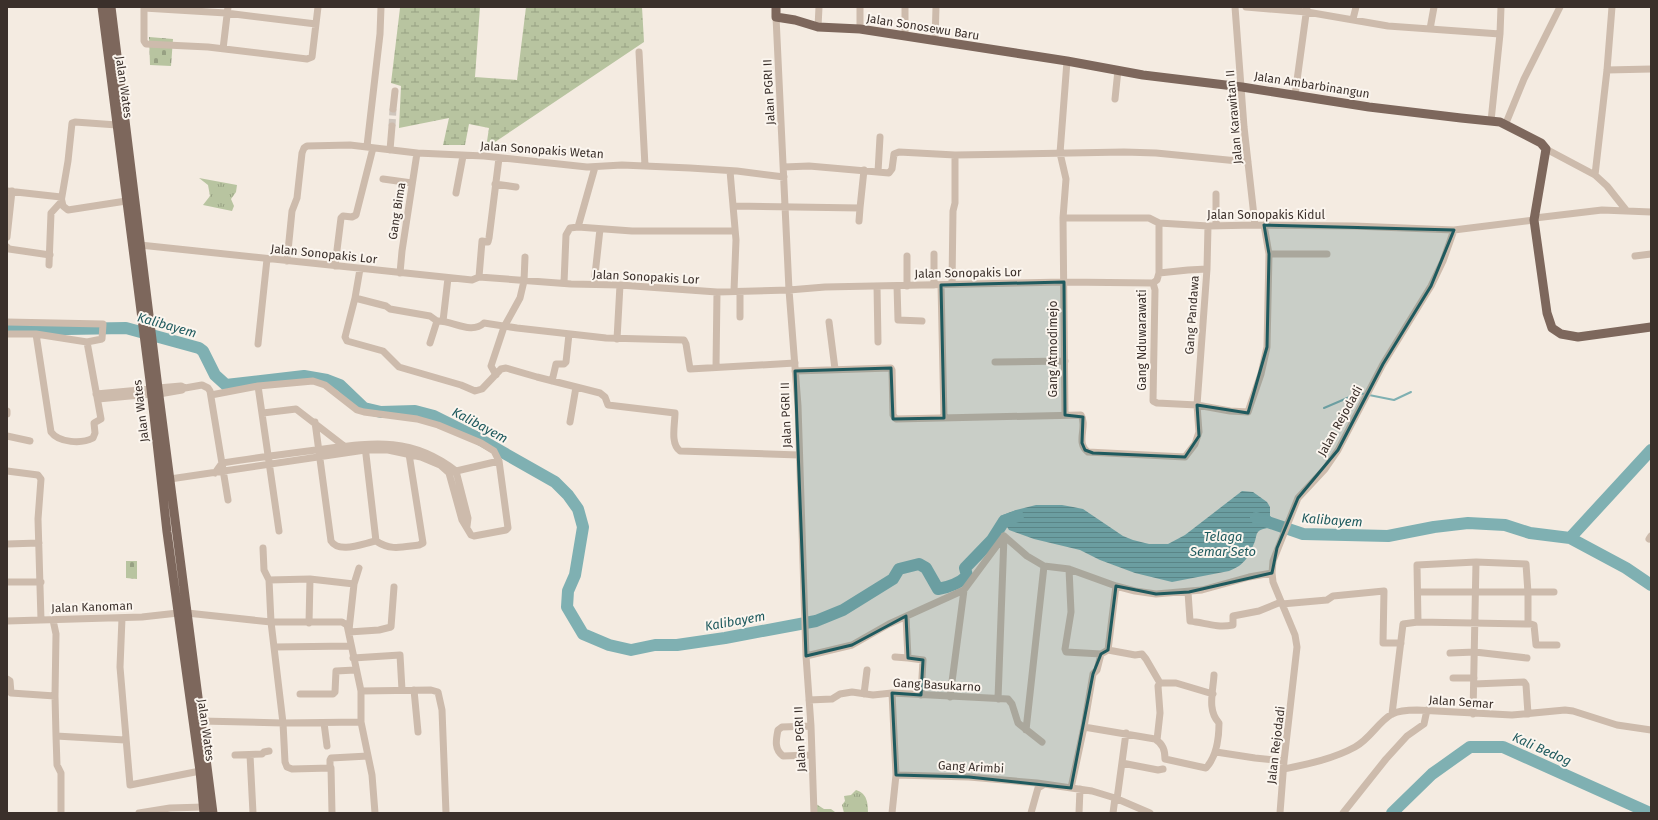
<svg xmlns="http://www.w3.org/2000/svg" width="1658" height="820" font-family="'Fira Sans',sans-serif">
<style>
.grass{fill:url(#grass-tufts)}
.wetland{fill:url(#wetland-marsh)}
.cemetery{fill:url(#cemetery-stones)}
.water{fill:url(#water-rules)}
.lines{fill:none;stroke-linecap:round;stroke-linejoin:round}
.stream{stroke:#7fb0b2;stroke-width:2}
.river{stroke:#7fb0b2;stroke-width:12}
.minor-tunnel{stroke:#cfc6bd;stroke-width:7;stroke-dasharray:7 3.5;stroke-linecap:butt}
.minor{stroke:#cdbbac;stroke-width:7}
.major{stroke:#7d675c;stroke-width:9}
.marked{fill:#1f5a5e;fill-opacity:0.2;stroke:#1f5a5e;stroke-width:3;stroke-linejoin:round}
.labels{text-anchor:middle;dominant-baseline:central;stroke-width:4;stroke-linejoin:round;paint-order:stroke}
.street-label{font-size:12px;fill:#3b302b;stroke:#fbf5ee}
.water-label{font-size:13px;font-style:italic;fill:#1f5a5e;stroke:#fbf5ee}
</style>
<defs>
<pattern id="grass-tufts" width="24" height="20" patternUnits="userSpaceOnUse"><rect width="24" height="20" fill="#b8c4a0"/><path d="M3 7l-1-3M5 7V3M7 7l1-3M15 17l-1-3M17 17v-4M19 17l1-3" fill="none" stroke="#97a083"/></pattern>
<pattern id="wetland-marsh" width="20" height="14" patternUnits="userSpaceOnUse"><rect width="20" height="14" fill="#b8c4a0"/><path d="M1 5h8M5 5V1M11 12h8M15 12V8" fill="none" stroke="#97a083"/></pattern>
<pattern id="cemetery-stones" width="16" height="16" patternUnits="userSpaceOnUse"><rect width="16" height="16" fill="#b8c4a0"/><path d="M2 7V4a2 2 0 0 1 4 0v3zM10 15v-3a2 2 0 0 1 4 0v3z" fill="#97a083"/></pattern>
<pattern id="water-rules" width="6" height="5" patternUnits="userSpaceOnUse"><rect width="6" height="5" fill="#7fb0b2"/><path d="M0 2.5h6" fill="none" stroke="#699091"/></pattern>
</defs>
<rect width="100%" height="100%" fill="#f4ebe1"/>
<path class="grass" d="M199,178L237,185L236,192L231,199L234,206L232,211L203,205L210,196L208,185Z
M856,790C867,793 868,803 868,813H811L816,804L824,809H831L835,812L844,813L842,805L845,801L844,796L851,795Z"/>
<path class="wetland" d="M423,7H480L475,77L517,80L526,7H642L644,42L486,148L489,128L469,124L465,145H443L449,118L399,128L401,86L391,83L400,8H422Z"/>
<path class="cemetery" d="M149,37L173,39L171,66L150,65Z
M126,561H137V579L126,578Z"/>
<path class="water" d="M1242,491L1253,492L1267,502L1270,507V516L1272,518C1272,533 1265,525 1258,532C1256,534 1256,538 1255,541C1249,556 1245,565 1229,571L1172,582L1135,573L1100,560L1080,550L1034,539L1009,530L1000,516L1016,510L1036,505H1062L1073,507L1083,509L1123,536L1133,540L1149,544H1168L1185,535Z"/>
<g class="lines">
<path class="stream" d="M1324,408L1359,393L1394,400L1411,392"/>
<path class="river" d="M7,330L126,328L199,348L203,351L215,375L226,385L304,376L327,380L340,385L364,408L381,412L415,411L434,416L474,436L555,482L568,495L578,509L583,527L575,575L568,591L567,607L583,634L609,645L631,650L655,645H677L725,638L816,621L843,610L893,579L899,569L919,564L926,568L938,589C949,587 959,584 967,576L965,568L992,540L1004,521L1018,516
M1651,450L1570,538L1626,568L1651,585
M1256,518L1303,534L1388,536L1434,527L1468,523L1505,525L1530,533L1570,538
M1392,813L1432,774L1470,747H1503L1650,813"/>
<path class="minor-tunnel" d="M392,126L393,109"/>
<path class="minor" d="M144,7V41L146,44L208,47L307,59L312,57L318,7
M1235,7L1244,127L1255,225
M1246,7L1307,12L1388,26L1500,34
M144,8L226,13L316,24
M776,17L789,290L798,406L806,656L811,726L814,813
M1353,19L1356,7
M818,27L819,7
M860,29V7
M1430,29L1434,7
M905,36V7
M935,41L936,7
M223,49L228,7
M639,52L645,166
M1607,70L1651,69
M1295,95L1307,7
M1115,99L1118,70
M393,109L395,91
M1491,121L1500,34L1501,7
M1506,123L1524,79L1560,7
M367,146L380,34L381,7
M1546,149L1595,175L1607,186L1626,210
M390,150L392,126
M784,167L809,166L889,173L892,169L894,154L899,152L955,155L1124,152L1156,153L1248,162
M730,171L736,240L734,291
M878,172L880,137
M1595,175L1607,70L1612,7
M383,179L412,183
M495,184L516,187
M7,191L61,197L63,206L68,210L126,201
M456,193L463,156
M733,206L860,208L859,221
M860,208L864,170
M1063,218H1149L1159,223L1208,226L1255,225L1354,226L1454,230L1534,220
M1535,218L1602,210L1651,212
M1216,226V194
M578,227L595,167
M7,237L12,191
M140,245L472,280L479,277L571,284L620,285L717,292L789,290L825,287L1064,282L1153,283
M7,247L9,249L50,255
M1269,254H1327
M1635,256L1651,254
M287,261L292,211L297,198L302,153L304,148L307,146L350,145L417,153L484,156L587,167L622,165L690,168L737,171L784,177
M49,265L51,213L61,202L68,161L72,123L75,122L117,125
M335,266L341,218L343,216L352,217L356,215L373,148
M360,269L355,298L345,337L347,341L383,351L399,367L461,385L475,391L482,389L501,369L506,368L537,377L600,393L605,397L608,405L675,413C675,424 670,444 680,451L799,455
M400,273L402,251L417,153
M1159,273L1188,270L1207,269
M479,277L482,241L488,242L489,238L499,158
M564,283L566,235L570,228L578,227L632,231H734
M1153,283L1155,290L1153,401L1157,403L1197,405L1230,411L1248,412L1261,374L1267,347L1269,254L1264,225
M1153,283L1157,280L1159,273V223
M594,284L600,229
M952,284L953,211L955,203V155
M934,285V254
M941,285L944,418
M877,286L878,342
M897,286L898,320L922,321
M907,286V256
M355,298L386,306L390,309L430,316L437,321
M740,317V292
M443,321L448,278
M7,322L103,324L102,339L87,342
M829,322L835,369
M7,334H36L87,342L101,419L94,423L95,433L93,438C82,444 59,443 51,432L36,334
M617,339L620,285
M430,343L437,321C452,320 471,335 484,323L517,328L606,338L684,340L686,344L690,369L795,363
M258,344L267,259
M995,362L1065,361
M716,367L717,292
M795,371L891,368L892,370L893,415L896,419L1081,415C1088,426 1075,443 1088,452L1185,457L1195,444L1199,432L1197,405L1207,269L1208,226
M496,375L491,366L504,327L520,298L524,281L525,257
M552,381L556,364H564L566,362L569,334
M158,388L181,386L185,388L202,385L208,388L210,391L228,500
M96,394L151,389
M159,394L182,390
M211,395L258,386L279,531
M98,399L151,394
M7,411V414
M263,413L296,409L344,446
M1065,415L1063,218L1066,179L1060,153L1067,61
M315,422L331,541C339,554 364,543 376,541C391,551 402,547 419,545L423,543L409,454L410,448
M570,422L576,387
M7,436L30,441
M365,446L376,541
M7,471L38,475L41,479L38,519L41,620
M452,472L499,461
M215,473L222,463C254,458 285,454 316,450C370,443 410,435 456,471L468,518L467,526
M170,479L365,450H388L421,457L440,465L449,473L462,520L471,535L474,536L506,530L508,528L499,461L494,451L481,443L438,425L417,419L364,412L357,410L325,385L313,381L258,386
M1004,536L1027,556L1044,566L1069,569L1116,586L1135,591L1156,594L1202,590L1249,577L1272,573
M1649,539L1651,536
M7,544L39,543
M263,548L264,570L269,580L271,622L283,723L285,762L287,767L292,769L331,768L332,813
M1069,569L1071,612L1065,649L1066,652L1101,654L1108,650L1116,586
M269,580L310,579L354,584
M7,582H41
M1188,592L1190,621C1206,623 1216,628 1233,625V616L1259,611L1281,602
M1418,592H1554
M1282,604L1327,600L1333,596L1384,591L1383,643H1401
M187,613L271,622H342L347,625L361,691V722L372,775L375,813
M906,617L908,658L923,660L921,695
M122,618L120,667L130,785L200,771
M53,620L56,634L55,696L56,736L57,765L61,773V813
M7,621L142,617L178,613
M1418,622L1417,565L1476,562L1526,564L1528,593V624
M309,623L310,579
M349,630L354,584L359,568
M349,632L379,630L391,627L394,587
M274,647L351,646
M1108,650L1135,655L1142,654L1146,659L1160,683H1176L1213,694
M1450,653L1475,652L1527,658
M806,656L852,645L889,624L964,590L1004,536
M895,657L908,658
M353,658L400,655L402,690
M1453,678H1474
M7,679L10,681L11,693L55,696
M1474,684L1524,682L1526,685L1528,714
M414,690L418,732
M361,691L431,690L438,692L442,710L446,813
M892,693L896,775L892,813
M300,694H333L335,692L336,671L355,670
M864,694L867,670
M950,697L964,590
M998,699L1004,536
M809,700L832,699L840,694L852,692L873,695L892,693L1008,699L1012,704L1018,723L1042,742
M1392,714L1403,624L1418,622L1531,624L1534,625L1536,645H1557
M1473,714L1476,562
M201,721L283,723L361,722
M324,723L327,746
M811,726L782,727L778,730C776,740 774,749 783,756L812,755
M1084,727L1155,739C1163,744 1165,750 1165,759L1206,768C1217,756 1219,739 1219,723C1207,710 1213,692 1214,675
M1026,730L1044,566
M56,736L125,740
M1157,740L1160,713L1158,686L1160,683
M1216,752L1255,758L1284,761
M235,755L262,754L264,752L269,751
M250,755L253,813
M1122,763L1158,770L1163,769
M330,768V760L331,758L368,756
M1284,769C1308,764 1333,759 1355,747C1370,739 1378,722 1392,714C1400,710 1409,710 1417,710L1512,715L1565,710L1573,711L1617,725L1651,730
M896,775L969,777L1037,783L1092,791L1115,798L1150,813
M1071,788L1084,727L1093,674L1097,670L1101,654
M1117,799L1126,733
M139,813L170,808L204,807
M1031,813L1038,788L1043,785
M1079,813L1080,789
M1113,813L1115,798
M1280,813L1284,761L1297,647L1295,635L1273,582L1272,573L1273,561L1298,498L1325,469L1338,450L1383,364L1431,286L1443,261L1454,230
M1343,813L1386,759L1407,736L1424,724L1427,710"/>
<path class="major" d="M102,7L151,389L167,532L200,771L204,813
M111,7L158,388L213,813
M776,7V17L795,20L818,27L860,29L1067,61L1143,75L1242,87L1369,107L1461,118L1500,122L1541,143L1546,149L1534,220L1547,313L1552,328L1561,334L1578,337L1651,327"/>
</g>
<path class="marked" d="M1264,225L1454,230L1431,286L1383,364L1338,450L1298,498L1277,548L1272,573L1189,592L1156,594L1116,586L1108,650L1101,654L1093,674L1071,788L969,777L896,775L892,693L921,695L923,660L908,658L906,616L852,645L806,656L795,371L891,368L893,419L944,418L941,285L1064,282L1065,415L1083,417L1082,443L1085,450L1093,453L1185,457L1199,436L1197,405L1248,413L1267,347L1269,254Z"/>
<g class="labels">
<g class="street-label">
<text transform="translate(923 27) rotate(9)">Jalan Sonosewu Baru</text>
<text transform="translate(1312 85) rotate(9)">Jalan Ambarbinangun</text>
<text transform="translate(124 87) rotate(82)">Jalan Wates</text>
<text transform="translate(769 92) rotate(-93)">Jalan PGRI II</text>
<text transform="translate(1234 117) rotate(-95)">Jalan Karawitan II</text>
<text transform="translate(542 150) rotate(4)">Jalan Sonopakis Wetan</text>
<text transform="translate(397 211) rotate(-81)">Gang Bima</text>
<text x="1266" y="215">Jalan Sonopakis Kidul</text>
<text transform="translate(324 254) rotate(6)">Jalan Sonopakis Lor</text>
<text transform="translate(968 273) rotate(-1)">Jalan Sonopakis Lor</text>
<text transform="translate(646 277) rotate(3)">Jalan Sonopakis Lor</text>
<text transform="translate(1192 315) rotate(-86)">Gang Pandawa</text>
<text transform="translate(1142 340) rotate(-90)">Gang Nduwarawati</text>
<text transform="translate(1053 349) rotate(-90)">Gang Atmodimejo</text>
<text transform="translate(141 411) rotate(-97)">Jalan Wates</text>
<text transform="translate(786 415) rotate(-92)">Jalan PGRI II</text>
<text transform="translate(1340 421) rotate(-61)">Jalan Rejodadi</text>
<text transform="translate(92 607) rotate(-2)">Jalan Kanoman</text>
<text transform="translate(937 685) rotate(3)">Gang Basukarno</text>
<text transform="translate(1461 702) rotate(4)">Jalan Semar</text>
<text transform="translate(206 730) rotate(82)">Jalan Wates</text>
<text transform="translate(800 739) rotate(-93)">Jalan PGRI II</text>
<text transform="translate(1276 745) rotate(-83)">Jalan Rejodadi</text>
<text transform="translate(971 767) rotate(3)">Gang Arimbi</text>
</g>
<g class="water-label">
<text transform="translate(167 325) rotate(16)">Kalibayem</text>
<text transform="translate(480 425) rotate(28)">Kalibayem</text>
<text transform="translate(1332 520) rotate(4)">Kalibayem</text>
<text x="1223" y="536">Telaga<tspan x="1223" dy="15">Semar Seto</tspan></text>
<text transform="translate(735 621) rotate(-10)">Kalibayem</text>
<text transform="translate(1542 749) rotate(24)">Kali Bedog</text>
</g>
</g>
<rect width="1658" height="820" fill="none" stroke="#3b302b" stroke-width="16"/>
</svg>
